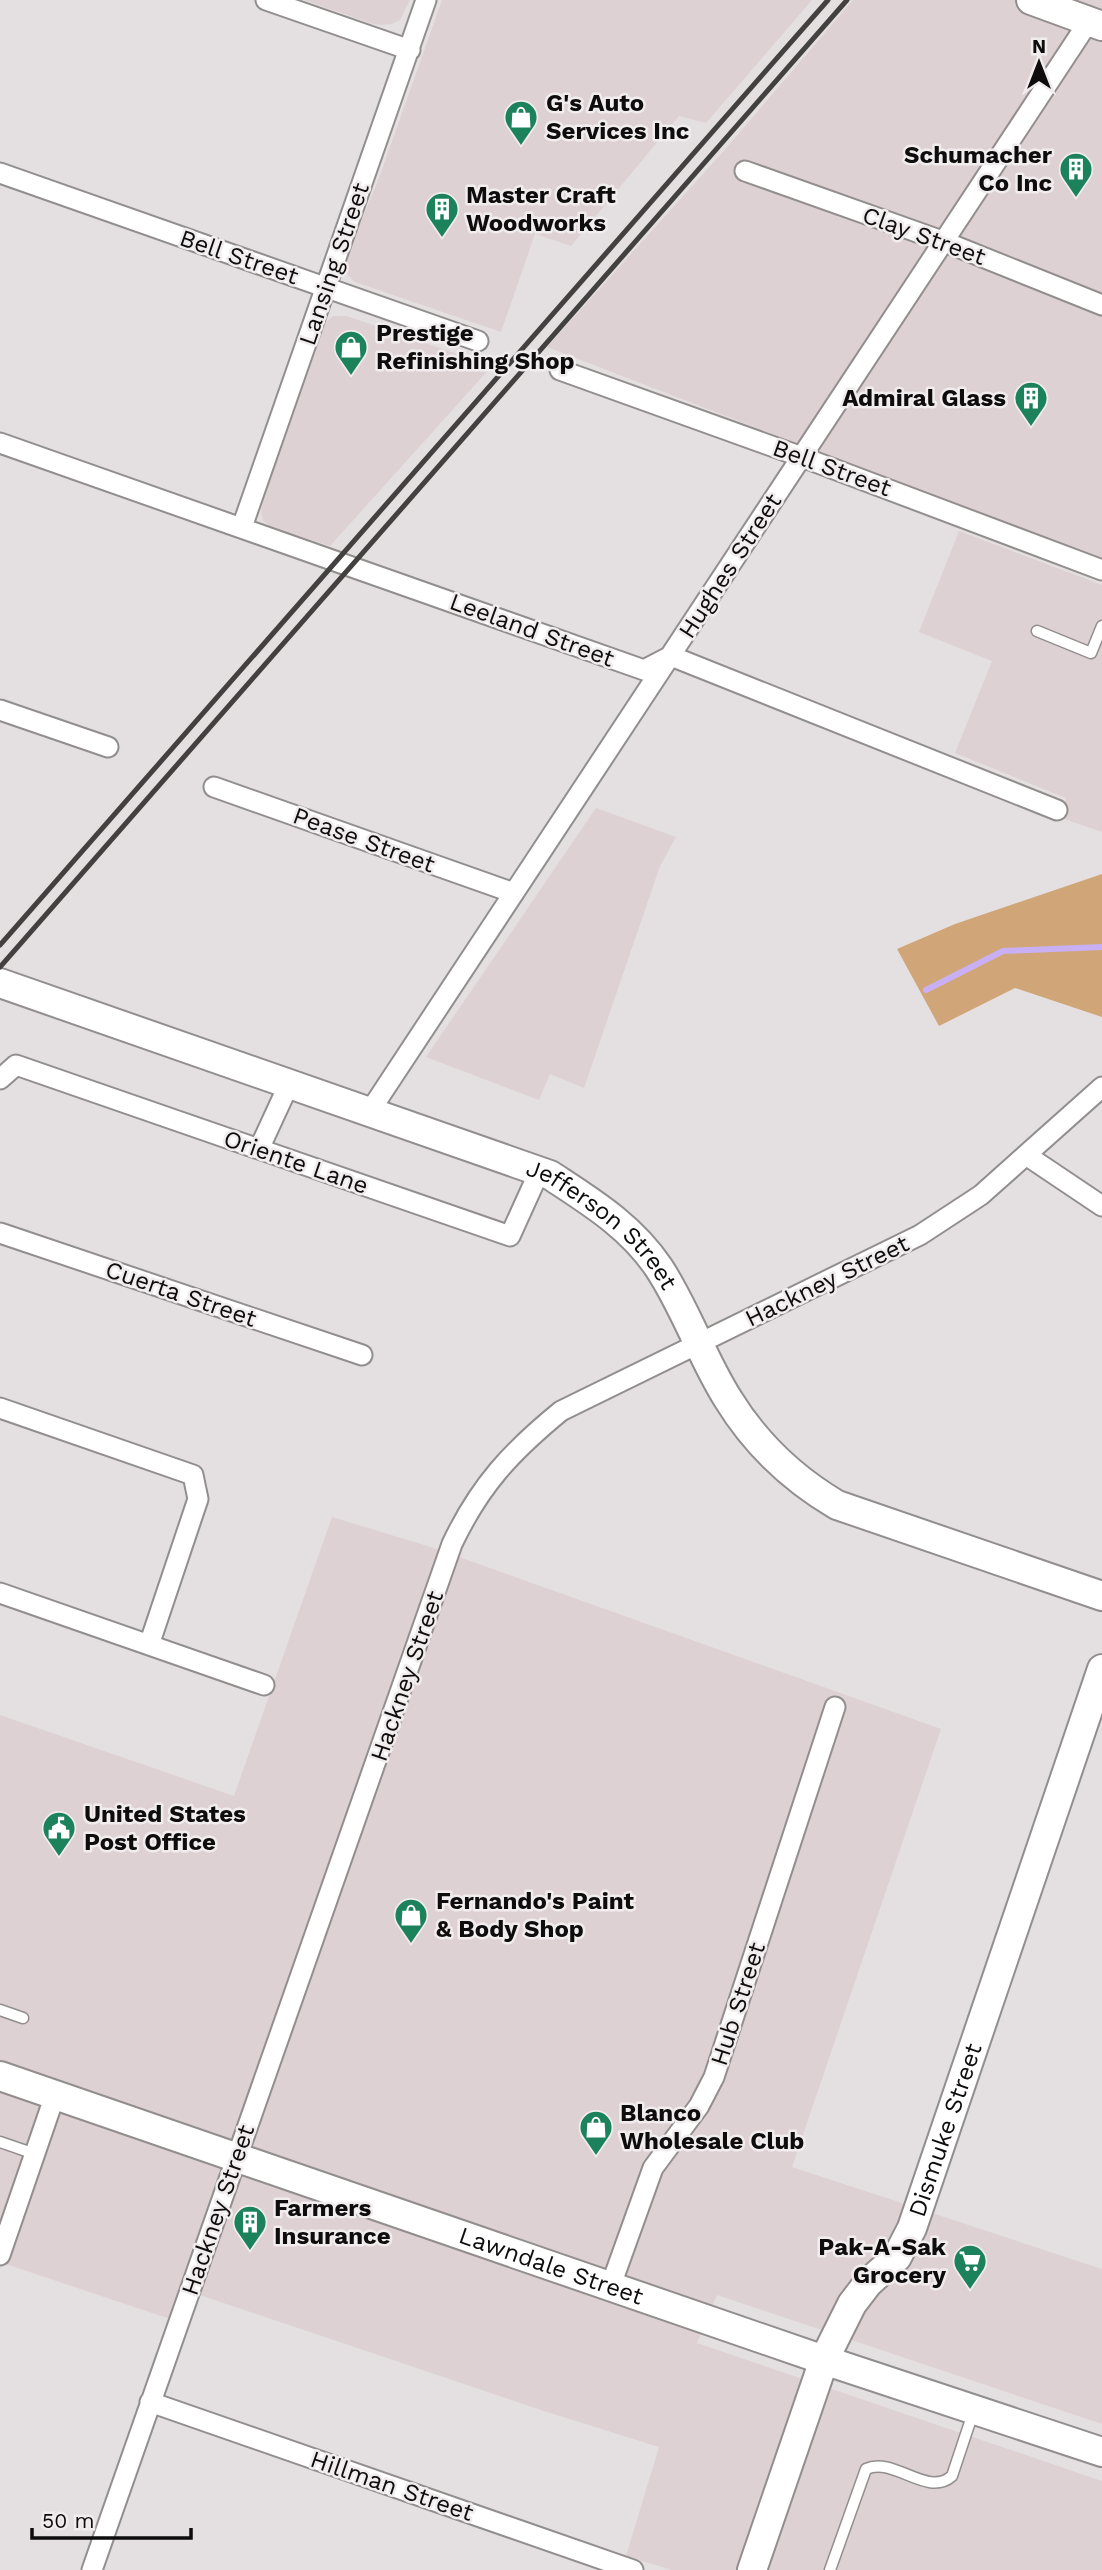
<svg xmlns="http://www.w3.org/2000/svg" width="1102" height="2570" font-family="'Work Sans',sans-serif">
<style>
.built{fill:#ded1d3}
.green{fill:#d0a679}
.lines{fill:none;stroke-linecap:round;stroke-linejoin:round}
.stream{stroke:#c9b0f4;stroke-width:6}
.lane-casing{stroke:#928e8e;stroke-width:13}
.street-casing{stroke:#928e8e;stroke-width:23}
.secondary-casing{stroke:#928e8e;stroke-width:32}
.lane{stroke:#fff;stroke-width:10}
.street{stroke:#fff;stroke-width:19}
.secondary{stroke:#fff;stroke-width:28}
.rail{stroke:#434040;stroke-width:5}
.labels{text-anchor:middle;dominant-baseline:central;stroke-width:5;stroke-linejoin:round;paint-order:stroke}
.poi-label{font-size:24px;font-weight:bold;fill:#0e0c0c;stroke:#f1eced;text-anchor:start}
.street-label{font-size:24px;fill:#0e0c0c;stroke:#f1eced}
</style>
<rect width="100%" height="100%" fill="#e4dfe0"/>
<path class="built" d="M304,0H410L400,20L392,24L382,25L373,24Z
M442,0H812L706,123L679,116L571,246L535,234L501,332L355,282L346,273L344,263L379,178Z
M853,0H1102V561L547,347L722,153Z
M333,316H347L492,366L330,546L271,527L263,521L261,511L264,498L326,322Z
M959,531L1102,585V832L1059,817L1066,798L955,753L992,661L919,632Z
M596,808L676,837L660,866L584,1088L550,1074L539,1100L426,1057Z
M332,1517L434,1548L941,1729L792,2167L1102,2269V2424L717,2295L697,2343L1102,2481V2570H672L626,2556L659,2447L544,2411L197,2294L185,2324L0,2262V1715L234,1796Z"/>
<path class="green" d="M1102,874V1017L1015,988L939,1026L897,949L955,924Z"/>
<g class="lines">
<path class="stream" d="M926,990L1003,951L1102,947"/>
<defs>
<path id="lane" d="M1037,631L1091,653L1102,626
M0,2010L23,2018
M0,2142L35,2154
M830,2570L866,2469C894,2456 927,2498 952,2476L974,2410"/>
<path id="street" d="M266,0L410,50
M745,171L945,242L1102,305
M0,173L478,341
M560,370L802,457L1102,570
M0,443L644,670L671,656L1057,810
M242,527L426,0
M0,710L108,747
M214,787L514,893
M0,1079L16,1065L510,1236L539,1172
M370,1111L1089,21
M259,1149L289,1084
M1026,1155L1102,1206
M0,1233L362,1355
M0,1408L193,1475L198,1499L149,1645
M0,1593L264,1685
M0,2255L55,2095
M611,2285L653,2168L699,2106L714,2077L835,1707
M150,2402L633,2570
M92,2570L452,1544C480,1485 511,1452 561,1411L920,1235L981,1195L1102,1087"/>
<g id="secondary">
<path d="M1031,0L1102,26"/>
<path id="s1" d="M0,983L550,1175C591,1202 631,1226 659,1268C686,1309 702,1358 728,1399C755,1443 793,1479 837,1505L1102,1596"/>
<path id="s2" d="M0,2076L824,2360L1102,2452"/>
<path id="s3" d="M752,2570L824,2360L852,2304L868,2283L897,2257L912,2228L1102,1669"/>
</g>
</defs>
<use href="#lane" class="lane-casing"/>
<use href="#street" class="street-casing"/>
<use href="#secondary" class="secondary-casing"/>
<use href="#lane" class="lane"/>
<use href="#street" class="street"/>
<use href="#secondary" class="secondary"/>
<path class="rail" d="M0,945L828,0
M0,967L847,0"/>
</g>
<defs>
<symbol id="shop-pin" viewBox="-11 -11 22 30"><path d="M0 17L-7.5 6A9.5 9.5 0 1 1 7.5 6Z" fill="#1c825c" stroke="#f1eced"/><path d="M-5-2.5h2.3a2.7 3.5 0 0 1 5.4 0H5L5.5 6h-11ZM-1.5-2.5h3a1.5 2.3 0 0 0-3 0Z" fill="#fff"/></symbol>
<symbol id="building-pin" viewBox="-11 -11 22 30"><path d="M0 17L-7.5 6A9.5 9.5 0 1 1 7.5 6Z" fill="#1c825c" stroke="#f1eced"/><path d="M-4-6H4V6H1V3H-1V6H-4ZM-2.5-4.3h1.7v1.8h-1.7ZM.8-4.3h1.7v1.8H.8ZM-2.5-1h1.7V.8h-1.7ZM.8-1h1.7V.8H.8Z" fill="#fff"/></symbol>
<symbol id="civic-pin" viewBox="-11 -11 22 30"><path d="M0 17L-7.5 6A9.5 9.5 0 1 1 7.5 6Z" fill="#1c825c" stroke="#f1eced"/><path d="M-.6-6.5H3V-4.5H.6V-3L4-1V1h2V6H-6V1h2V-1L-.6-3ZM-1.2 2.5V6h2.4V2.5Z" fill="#fff"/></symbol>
<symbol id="supermarket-pin" viewBox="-11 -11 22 30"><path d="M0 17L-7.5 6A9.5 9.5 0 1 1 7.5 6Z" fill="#1c825c" stroke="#f1eced"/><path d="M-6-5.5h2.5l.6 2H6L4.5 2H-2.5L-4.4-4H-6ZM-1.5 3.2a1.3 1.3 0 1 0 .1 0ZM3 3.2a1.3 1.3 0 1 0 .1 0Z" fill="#fff"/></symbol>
</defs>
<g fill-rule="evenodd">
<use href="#shop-pin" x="502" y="98" width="38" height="52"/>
<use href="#building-pin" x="1057" y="150" width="38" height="52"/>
<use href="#building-pin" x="423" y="190" width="38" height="52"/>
<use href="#shop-pin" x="332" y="328" width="38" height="52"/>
<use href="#building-pin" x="1012" y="379" width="38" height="52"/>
<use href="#civic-pin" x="40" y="1809" width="38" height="52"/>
<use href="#shop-pin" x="392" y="1896" width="38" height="52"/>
<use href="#shop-pin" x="577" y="2108" width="38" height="52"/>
<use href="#building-pin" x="231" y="2203" width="38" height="52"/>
<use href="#supermarket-pin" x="951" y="2242" width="38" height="52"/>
</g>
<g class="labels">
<g class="poi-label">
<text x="546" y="103">G's Auto<tspan x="546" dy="28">Services Inc</tspan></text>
<text x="1052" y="155" text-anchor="end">Schumacher<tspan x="1052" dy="28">Co Inc</tspan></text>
<text x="466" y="195">Master Craft<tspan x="466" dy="28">Woodworks</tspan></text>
<text x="376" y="333">Prestige<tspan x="376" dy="28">Refinishing Shop</tspan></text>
<text x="1006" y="398" text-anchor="end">Admiral Glass</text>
<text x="84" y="1814">United States<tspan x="84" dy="28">Post Office</tspan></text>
<text x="436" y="1901">Fernando's Paint<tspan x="436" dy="28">&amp; Body Shop</tspan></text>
<text x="620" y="2113">Blanco<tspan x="620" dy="28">Wholesale Club</tspan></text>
<text x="274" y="2208">Farmers<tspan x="274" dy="28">Insurance</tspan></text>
<text x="946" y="2247" text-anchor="end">Pak-A-Sak<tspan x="946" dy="28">Grocery</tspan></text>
</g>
<g class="street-label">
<text transform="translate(924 236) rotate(20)">Clay Street</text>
<text transform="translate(239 257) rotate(19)">Bell Street</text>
<text transform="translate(334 264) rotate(-71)">Lansing Street</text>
<text transform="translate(832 468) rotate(20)">Bell Street</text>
<text transform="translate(730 566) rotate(-57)">Hughes Street</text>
<text transform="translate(532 630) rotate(20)">Leeland Street</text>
<text transform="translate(364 840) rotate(20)">Pease Street</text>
<text transform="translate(296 1162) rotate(19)">Oriente Lane</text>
<text stroke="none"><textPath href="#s1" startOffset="654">Jefferson Street</textPath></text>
<text transform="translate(827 1281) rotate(-26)">Hackney Street</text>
<text transform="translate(181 1294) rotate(19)">Cuerta Street</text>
<text transform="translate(407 1676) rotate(-71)">Hackney Street</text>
<text transform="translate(738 2004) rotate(-72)">Hub Street</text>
<text stroke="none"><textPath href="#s3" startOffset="486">Dismuke Street</textPath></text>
<text transform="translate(218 2210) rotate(-71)">Hackney Street</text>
<text stroke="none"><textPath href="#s2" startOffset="583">Lawndale Street</textPath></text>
<text transform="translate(392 2486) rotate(19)">Hillman Street</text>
</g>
</g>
<g transform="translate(1039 63)" stroke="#f1eced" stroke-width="5" paint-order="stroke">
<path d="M0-5L12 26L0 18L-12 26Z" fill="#0e0c0c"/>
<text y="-10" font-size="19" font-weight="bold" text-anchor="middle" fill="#0e0c0c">N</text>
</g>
<path d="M32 2528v10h159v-10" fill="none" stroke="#0e0c0c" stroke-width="3.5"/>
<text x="42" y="2528" font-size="21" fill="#0e0c0c" stroke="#f1eced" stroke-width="5" paint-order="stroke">50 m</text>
</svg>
